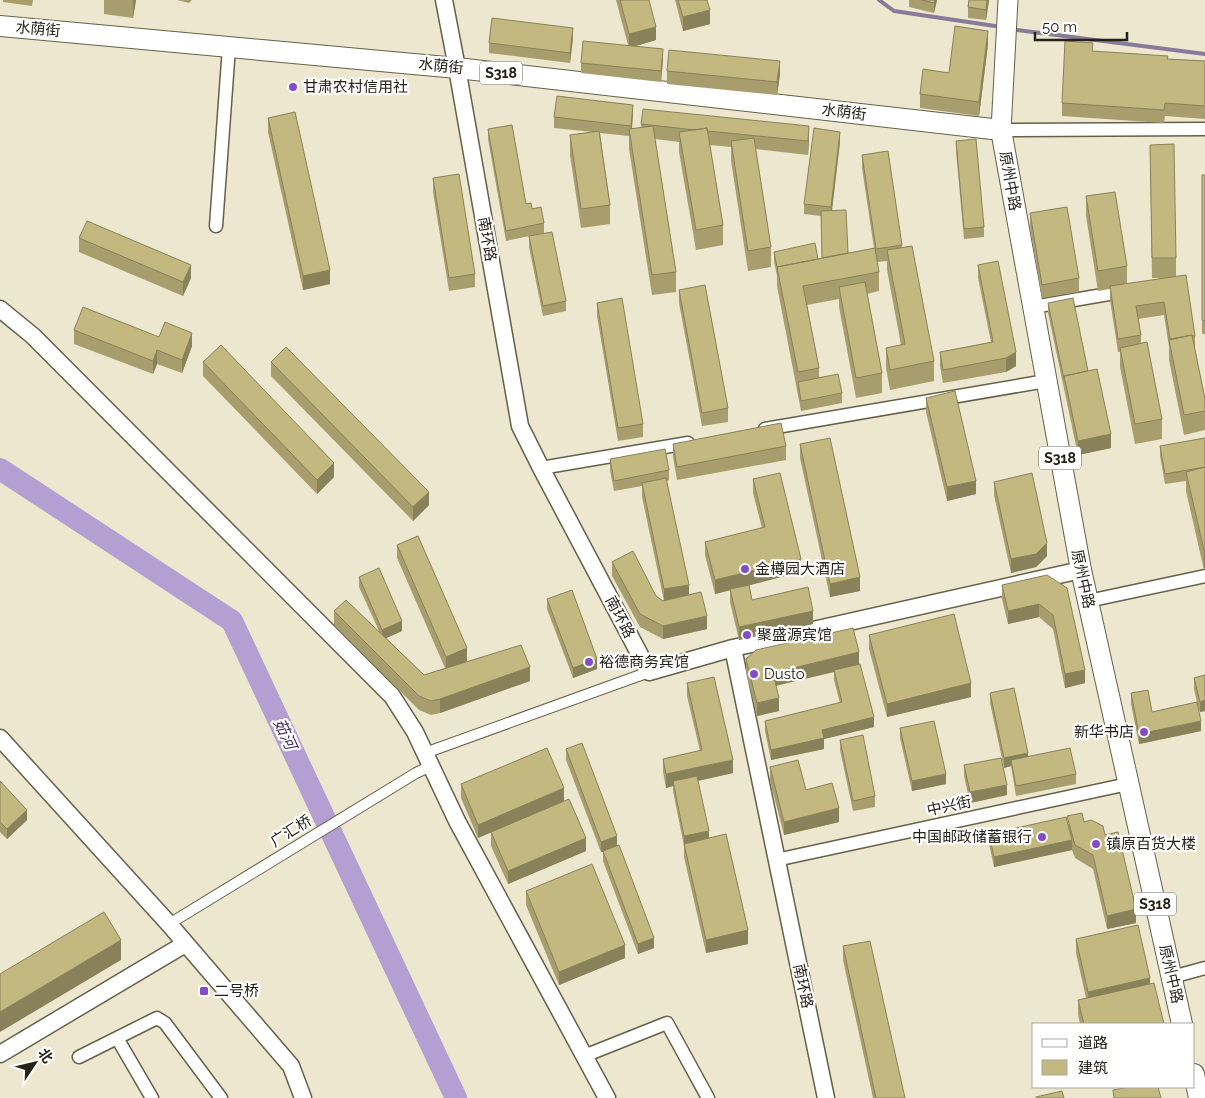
<svg xmlns="http://www.w3.org/2000/svg" width="1205" height="1098" font-family="Raleway,'Noto Sans SC',sans-serif">
<style>
.lines{fill:none;stroke-linecap:round;stroke-linejoin:round}
.stream{stroke:#897a9a;stroke-width:4}
.river{stroke:#b49fd2;stroke-width:22}
.pedestrian-casing{stroke:#64604a;stroke-width:12}
.minor-casing{stroke:#64604a;stroke-width:15}
.tertiary-casing{stroke:#64604a;stroke-width:19}
.secondary-casing{stroke:#64604a;stroke-width:21}
.primary-casing{stroke:#64604a;stroke-width:22}
.pedestrian{stroke:#fff;stroke-width:10}
.minor{stroke:#fff;stroke-width:12}
.tertiary{stroke:#fff;stroke-width:16}
.secondary{stroke:#fff;stroke-width:19}
.primary{stroke:#fff;stroke-width:20}
.wall{fill:#a89e6d}
.shaded-wall{fill:#888159}
.building{fill:#c3b87f;stroke:#888159}
.poi-dot{fill:#854cc3;stroke:#fff;stroke-width:2}
.labels{text-anchor:middle;dominant-baseline:central;stroke-width:4.5;stroke-linejoin:round;paint-order:stroke}
.shield{fill:#fff;stroke:#66645e;stroke-width:1}
.shield-label{font-size:14px;font-weight:bold;fill:#242219}
.street-label{font-size:15px;fill:#242219;stroke:#fff}
.poi-label{font-size:15px;fill:#242219;stroke:#fff;text-anchor:start}
.water-label{font-size:16px;font-style:italic;fill:#482b69;stroke:#fff}
</style>
<rect width="100%" height="100%" fill="#ece7ce"/>
<g class="lines">
<path class="stream" d="M879,0L894,11L995,26
M1017,30L1205,54"/>
<path class="river" d="M0,469L232,621L456,1098"/>
<defs>
<path id="pedestrian" d="M425,753L649,672
M169,924L416,773L431,766"/>
<path id="minor" d="M1001,130L1205,129
M216,226L229,47
M1033,307L1126,291
M765,429L1046,381
M541,468L688,443
M1088,601L1205,576
M776,860L1128,784
M1172,977L1205,968
M117,1038L152,1098
M584,1056L667,1023L708,1098
M79,1057L157,1018L165,1023L221,1098"/>
<path id="tertiary" d="M444,0L457,68L520,426L541,468L649,672L733,648L1081,570
M0,309L33,336L392,696L415,732L457,821L607,1098
M733,648L826,1098
M0,738L169,924L291,1066L303,1098
M0,1054L185,944"/>
<path id="secondary" d="M1001,130L1008,0"/>
<path id="primary" d="M0,26L457,68L1001,130L1081,570L1182,1024
M1194,1074L1199,1098"/>
</defs>
<use href="#pedestrian" class="pedestrian-casing"/>
<use href="#minor" class="minor-casing"/>
<use href="#tertiary" class="tertiary-casing"/>
<use href="#secondary" class="secondary-casing"/>
<use href="#primary" class="primary-casing"/>
<use href="#pedestrian" class="pedestrian"/>
<use href="#minor" class="minor"/>
<use href="#tertiary" class="tertiary"/>
<use href="#secondary" class="secondary"/>
<use href="#primary" class="primary"/>
</g>
<path class="wall" d="M3,0H33L32,6L3,2Z
M104,0H136L133,18L104,14Z
M177,0H192L189,3Z
M616,0H649L656,40L635,46L663,59L661,82L581,73V63L628,45Z
M675,0H707L710,24L683,31Z
M909,0H937L934,13L909,7Z
M969,0H989L986,20L968,18V7Z
M573,38L570,63L489,53V43Z
M988,44L979,116L920,108V94Z
M1093,51L1168,59L1205,61V119L1165,116L1164,123L1062,116V103Z
M667,71L780,74L777,95L667,84Z
M633,115L632,129L641,127V124L809,139L808,155L755,149L771,247V267L748,271L731,161V147L710,145L723,225V245L696,250L679,152V142L655,139L676,272V292L652,295L629,149V136L600,133L610,205V224L581,228L570,155V135L593,132L554,128V117Z
M268,118L330,284L303,290L268,132Z
M488,129L526,204L532,209L544,223V233L506,241L488,139Z
M956,141L984,227V237L964,239L956,151Z
M840,142L832,211L848,253L874,248L862,168V155L902,245V248L934,361V381L890,390L886,368V348L901,345L887,270V261L877,262L879,272V291L867,294L882,373V393L856,398L839,307V299L807,305L819,368V377L842,393V403L801,411L777,286V276L774,262V252L818,259L822,258L821,216L804,214V204Z
M1150,145L1176,258V276L1195,336V349L1205,399V430L1184,435L1169,360V347L1164,315L1138,319L1141,335V344L1162,419V439L1135,444L1120,367V352H1118L1110,300V289L1098,291L1086,216V196L1127,266V284L1163,278H1152Z
M1202,175H1205V334H1202Z
M433,178L475,274V287L449,291L433,192Z
M1030,213L1079,278V292L1042,298L1030,227Z
M529,236L566,301V311L543,316L529,247Z
M79,238L191,278L183,296L79,252Z
M978,265L1016,366L1006,372L943,383L940,366V352L991,342L978,278Z
M679,290L728,408V422L702,426L679,303Z
M597,303L643,424V437L618,441L597,316Z
M1048,303L1111,448L1078,455L1048,313Z
M74,330L159,337L192,346L182,373L157,364L153,374L74,344Z
M203,362L334,477L317,494L203,376Z
M271,362L429,505L413,521L271,376Z
M926,398L976,494L947,501L926,412Z
M1205,438V570H1204L1186,491V481L1165,484L1160,456V446Z
M673,444L786,446V460L677,480L673,457Z
M800,444L860,591L830,597L800,458Z
M610,459L669,470V480L667,481L689,595L707,629L663,639L640,627L612,576V562L656,596L664,601L642,497V486L614,491L610,470Z
M753,479L801,572L749,585L752,600L813,624L739,640L730,602V590L715,594L705,555V542L762,528L753,493Z
M994,482L1047,556L1036,567L1011,573L994,495Z
M397,545L467,661L464,662L530,681L440,713L431,715L419,710L334,625V611L379,631L359,587V577L402,631L386,638L424,675L445,668L397,558Z
M1047,575L1085,683L1065,688L1053,629L1039,617L1008,624L1002,599V585Z
M547,599L597,669L573,678L547,609Z
M869,635L971,697L887,717L869,649Z
M746,659L859,664L874,727L824,739V749L771,760L765,731V721L840,703L834,680V672L776,686L779,711L757,716L746,672Z
M1205,675V711L1200,712L1198,705L1201,731L1139,744L1131,704V693L1152,712L1197,702L1194,689V678Z
M687,683L733,773L698,781L709,838L748,944L706,953L684,857V846L673,791V786L666,788L663,772V759L700,751L687,696Z
M990,693L1028,756L1076,774V784L1016,796L1011,766L1004,768L990,703Z
M900,728L946,784L912,791L900,738Z
M840,740L875,796V807L853,811L840,750Z
M566,749L617,846L654,948L638,954L603,861V852H601L566,760Z
M964,765L1007,795L970,803L964,776Z
M770,767L839,822L784,835L770,781Z
M0,781L27,820L7,839L0,832Z
M461,784L564,801L586,851L508,884L491,846V832L478,838L461,798Z
M1084,822L1105,835L1136,923L1107,929L1093,869L1075,858L1072,850L994,867L989,844V834Z
M526,891L625,958L559,985L526,905Z
M1076,939L1150,984L1164,1024H1080L1078,1014V1000L1086,998L1076,953Z
M843,946L905,1098H873L843,960Z"/>
<path class="shaded-wall" d="M133,0H136L133,18Z
M935,0H937L934,13V3Z
M987,0H989L986,20V10Z
M710,10V24L683,31V17Z
M656,27V40L629,48V34Z
M573,28V38L570,63V53Z
M988,31V44L979,116V102Z
M663,49V59L661,82V71Z
M780,61V74L777,95V82Z
M633,105V115L631,136V126Z
M809,126V139L808,155V141Z
M840,132V142L831,217V207Z
M191,265V278L183,296V282Z
M330,270V284L303,290V276Z
M192,333V346L182,373V360Z
M157,350V364L153,374V361Z
M1016,352V366L1006,372V358Z
M1111,434V448L1078,455V441Z
M334,463V477L317,494V480Z
M976,481V494L947,501V487Z
M429,492V505L413,521V507Z
M1047,543V556L1036,567L1011,573V559Z
M1204,550H1205V570H1204Z
M801,559V572L715,594V580Z
M860,577V591L830,597V584Z
M689,585V598L664,603V589Z
M1039,604V617L1008,624V611Z
M813,611V624L739,640V627Z
M707,616V629L663,639V626Z
M402,621V631L382,640V630Z
M467,648V661L446,670V657Z
M859,652V666L773,686V673Z
M597,659V669L573,678V668Z
M530,667V681L440,713V699Z
M1085,670V683L1065,688V674Z
M971,683V697L887,717V704Z
M779,698V711L757,716V703Z
M1205,700V711L1200,712V702Z
M874,717V727L824,739V749L771,760V750L822,730Z
M1201,721V731L1139,744V734Z
M1028,753V763L1011,760V766L1004,768V758Z
M733,760V773L674,786L673,781V786L666,788V774Z
M946,774V784L912,791V781Z
M1007,785V795L970,803V792Z
M564,788V802L478,838V825Z
M839,808V822L784,835V822Z
M27,810V820L7,839V829Z
M709,831V841L684,844V836Z
M617,836V846L601,852V842Z
M586,838V851L508,884V871Z
M1072,840V850L994,867V857Z
M1136,909V923L1107,929V916Z
M748,930V944L706,953V940Z
M654,938V948L638,954V944Z
M121,940V960L0,1032V1012Z
M625,945V958L559,985V972Z
M1150,978V991L1088,1005V992Z"/>
<path class="building" d="M620,0H649L656,27L629,34Z
M678,0H707L710,10L683,17Z
M922,0H935L934,3Z
M969,0H987L986,10L968,7Z
M492,18L573,28L570,53L489,43Z
M955,26L988,31L979,102L920,94L923,69L949,73Z
M583,41L663,49L661,71L581,63Z
M1065,41L1093,43L1092,51L1168,56L1167,59L1205,61V106L1165,103L1164,110L1062,103Z
M669,50L780,61L777,82L667,71Z
M557,96L633,105L631,126L554,117Z
M643,109L809,126L808,141L707,131V128L695,130L641,124Z
M295,112L330,270L303,276L268,118Z
M512,125L526,204L531,203L532,209L541,207L544,223L506,231L488,129Z
M653,126L676,272L652,275L629,129Z
M707,128L723,225L696,230L679,132Z
M814,128L840,132L831,207L804,204Z
M599,131L610,205L581,209L570,135Z
M754,138L771,247L748,251L731,141Z
M976,139L984,227L964,229L956,141Z
M1174,144L1176,258H1152L1150,145Z
M888,151L902,245L876,249L862,155Z
M459,174L475,274L449,278L433,178Z
M1202,175H1205V321L1202,320Z
M1115,192L1127,266L1098,271L1086,196Z
M1067,207L1079,278L1042,285L1030,213Z
M846,210L848,253L822,258L821,211Z
M87,221L191,265L183,282L79,238Z
M552,232L566,301L543,306L529,236Z
M815,243L818,259L777,267L774,252Z
M912,246L934,361L890,370L886,348L905,344L887,250Z
M875,248L879,272L803,286L819,368L798,372L777,267Z
M998,261L1016,352L1006,358L943,370L940,352L993,342L978,265Z
M1186,275L1195,336H1193L1192,335L1170,339L1164,302L1136,306L1141,335L1118,339L1110,286Z
M865,282L882,373L856,378L839,287Z
M705,285L728,408L702,413L679,290Z
M622,298L643,424L618,428L597,303Z
M1073,298L1088,371L1064,376V379L1048,303Z
M83,307L159,337L165,322L192,333L182,360L157,350L153,361L74,330Z
M1192,335L1205,399V411L1184,415L1169,340Z
M1147,342L1162,419L1135,424L1120,348Z
M221,345L334,463L317,480L203,362Z
M286,347L429,492L413,507L271,362Z
M1097,369L1111,434L1078,441L1064,376Z
M838,374L842,393L801,401L798,382Z
M955,391L976,481L947,487L926,398Z
M781,423L786,446L677,467L673,444Z
M830,438L860,577L830,584L800,444Z
M1205,438V467L1165,474L1160,446Z
M665,449L669,470L614,481L610,459Z
M1205,467V550H1204L1186,472Z
M780,473L801,559L715,580L705,542L765,527L753,479Z
M1032,473L1047,543L1036,554L1011,559L994,482Z
M666,478L689,585L664,589L642,483Z
M418,536L467,648L446,657L397,545Z
M633,551L656,596L663,601L701,592L707,616L663,626L640,614L612,562Z
M379,568L402,621L382,630L359,577Z
M1047,575L1067,588L1085,670L1065,674L1053,615L1039,604L1008,611L1002,585Z
M749,585L752,600L808,587L813,611L739,627L730,589Z
M572,590L597,659L573,668L547,599Z
M346,600L424,675L521,645L530,667L440,699L431,701L419,696L334,611Z
M954,614L971,683L887,704L869,635Z
M853,628L859,652L773,673L779,698L757,703L746,659L756,650Z
M860,664L874,717L822,730L824,738L771,750L765,721L842,702L834,670Z
M1205,675V700L1200,702L1194,678Z
M714,677L733,760L666,774L663,759L702,750L687,683Z
M1014,688L1028,753L1004,758L990,693Z
M1148,690L1152,712L1197,702L1201,721L1139,734L1131,693Z
M934,721L946,774L912,781L900,728Z
M863,735L875,796L853,801L840,740Z
M582,743L617,836L601,842L566,749Z
M547,748L564,788L478,825L461,784Z
M1070,748L1076,774L1016,786L1011,760Z
M1001,758L1007,785L970,792L964,765Z
M798,760L806,790L832,783L839,808L784,822L770,767Z
M697,776L709,831L684,836L673,781Z
M0,781L27,810L7,829L0,822Z
M569,799L586,838L508,871L491,832Z
M1082,813L1084,822L1091,820L1103,826L1105,835L1118,832L1136,909L1107,916L1093,855L1075,845L1067,816Z
M1066,817L1072,840L994,857L989,834Z
M726,834L748,930L706,940L684,844Z
M619,845L654,938L638,944L603,851Z
M592,864L625,945L559,972L526,891Z
M104,912L121,940L0,1012V974Z
M1138,925L1150,978L1088,992L1076,939Z
M870,941L905,1098H876L843,946Z
M1154,983L1164,1024H1084L1078,1000Z
M1129,1087H1158L1161,1098H1114L1113,1090Z
M1062,1091L1064,1098H1036V1097Z"/>
<g class="poi-dot">
<circle cx="293" cy="87" r="5"/>
<circle cx="745" cy="569" r="5"/>
<circle cx="747" cy="635" r="5"/>
<circle cx="589" cy="662" r="5"/>
<circle cx="754" cy="674" r="5"/>
<circle cx="1144" cy="732" r="5"/>
<circle cx="1042" cy="837" r="5"/>
<circle cx="1096" cy="844" r="5"/>
<rect x="199" y="986" width="10" height="10" rx="2.5"/>
</g>
<g class="labels">
<g class="shield">
<rect x="480" y="61.5" width="42" height="23" rx="4"/>
<rect x="1039" y="446.5" width="42" height="23" rx="4"/>
<rect x="1134" y="892.5" width="42" height="23" rx="4"/>
</g>
<g class="shield-label">
<text x="501" y="73">S318</text>
<text x="1060" y="458">S318</text>
<text x="1155" y="904">S318</text>
</g>
<g class="street-label">
<text transform="translate(38 29) rotate(5)">水荫街</text>
<text transform="translate(441 66) rotate(6)">水荫街</text>
<text transform="translate(844 112) rotate(7)">水荫街</text>
<text transform="translate(1010 181) rotate(80)">原州中路</text>
<text transform="translate(487 239) rotate(80)">南环路</text>
<text transform="translate(1083 579) rotate(78)">原州中路</text>
<text transform="translate(620 617) rotate(62)">南环路</text>
<text transform="translate(949 806) rotate(-12)">中兴街</text>
<text transform="translate(291 831) rotate(-32)">广汇桥</text>
<text transform="translate(1171 974) rotate(77)">原州中路</text>
<text transform="translate(803 986) rotate(78)">南环路</text>
</g>
<g class="poi-label">
<text x="303" y="87">甘肃农村信用社</text>
<text x="755" y="569">金樽园大酒店</text>
<text x="757" y="635">聚盛源宾馆</text>
<text x="599" y="662">裕德商务宾馆</text>
<text x="764" y="674">Dusto</text>
<text x="1134" y="732" text-anchor="end">新华书店</text>
<text x="1032" y="837" text-anchor="end">中国邮政储蓄银行</text>
<text x="1106" y="844">镇原百货大楼</text>
<text x="214" y="991">二号桥</text>
</g>
<g class="water-label">
<text transform="translate(285 734) rotate(65)">茹河</text>
</g>
</g>
<rect x="1032" y="1023" width="162" height="65" fill="#ffffff" stroke="#a7a7a3"/>
<rect x="1042" y="1039" width="25" height="8" fill="#ffffff" stroke="#a7a7a3"/>
<text x="1078" y="1048" font-size="15" fill="#242219">道路</text>
<rect x="1042" y="1060" width="25" height="15" fill="#c3b87f" stroke="#a7a7a3"/>
<text x="1078" y="1073" font-size="15" fill="#242219">建筑</text>
<g transform="translate(35 1063) rotate(55)" stroke="#ffffff" stroke-width="4" paint-order="stroke">
<path d="M0-4L9 19L0 12L-9 19Z" fill="#242219"/>
<text y="-8" font-size="14" font-weight="bold" text-anchor="middle" fill="#242219">北</text>
</g>
<path d="M1035 32v8h92v-8" fill="none" stroke="#242219" stroke-width="2.5"/>
<text x="1042" y="32" font-size="15" fill="#242219" stroke="#ffffff" stroke-width="4" paint-order="stroke">50 m</text>
</svg>
